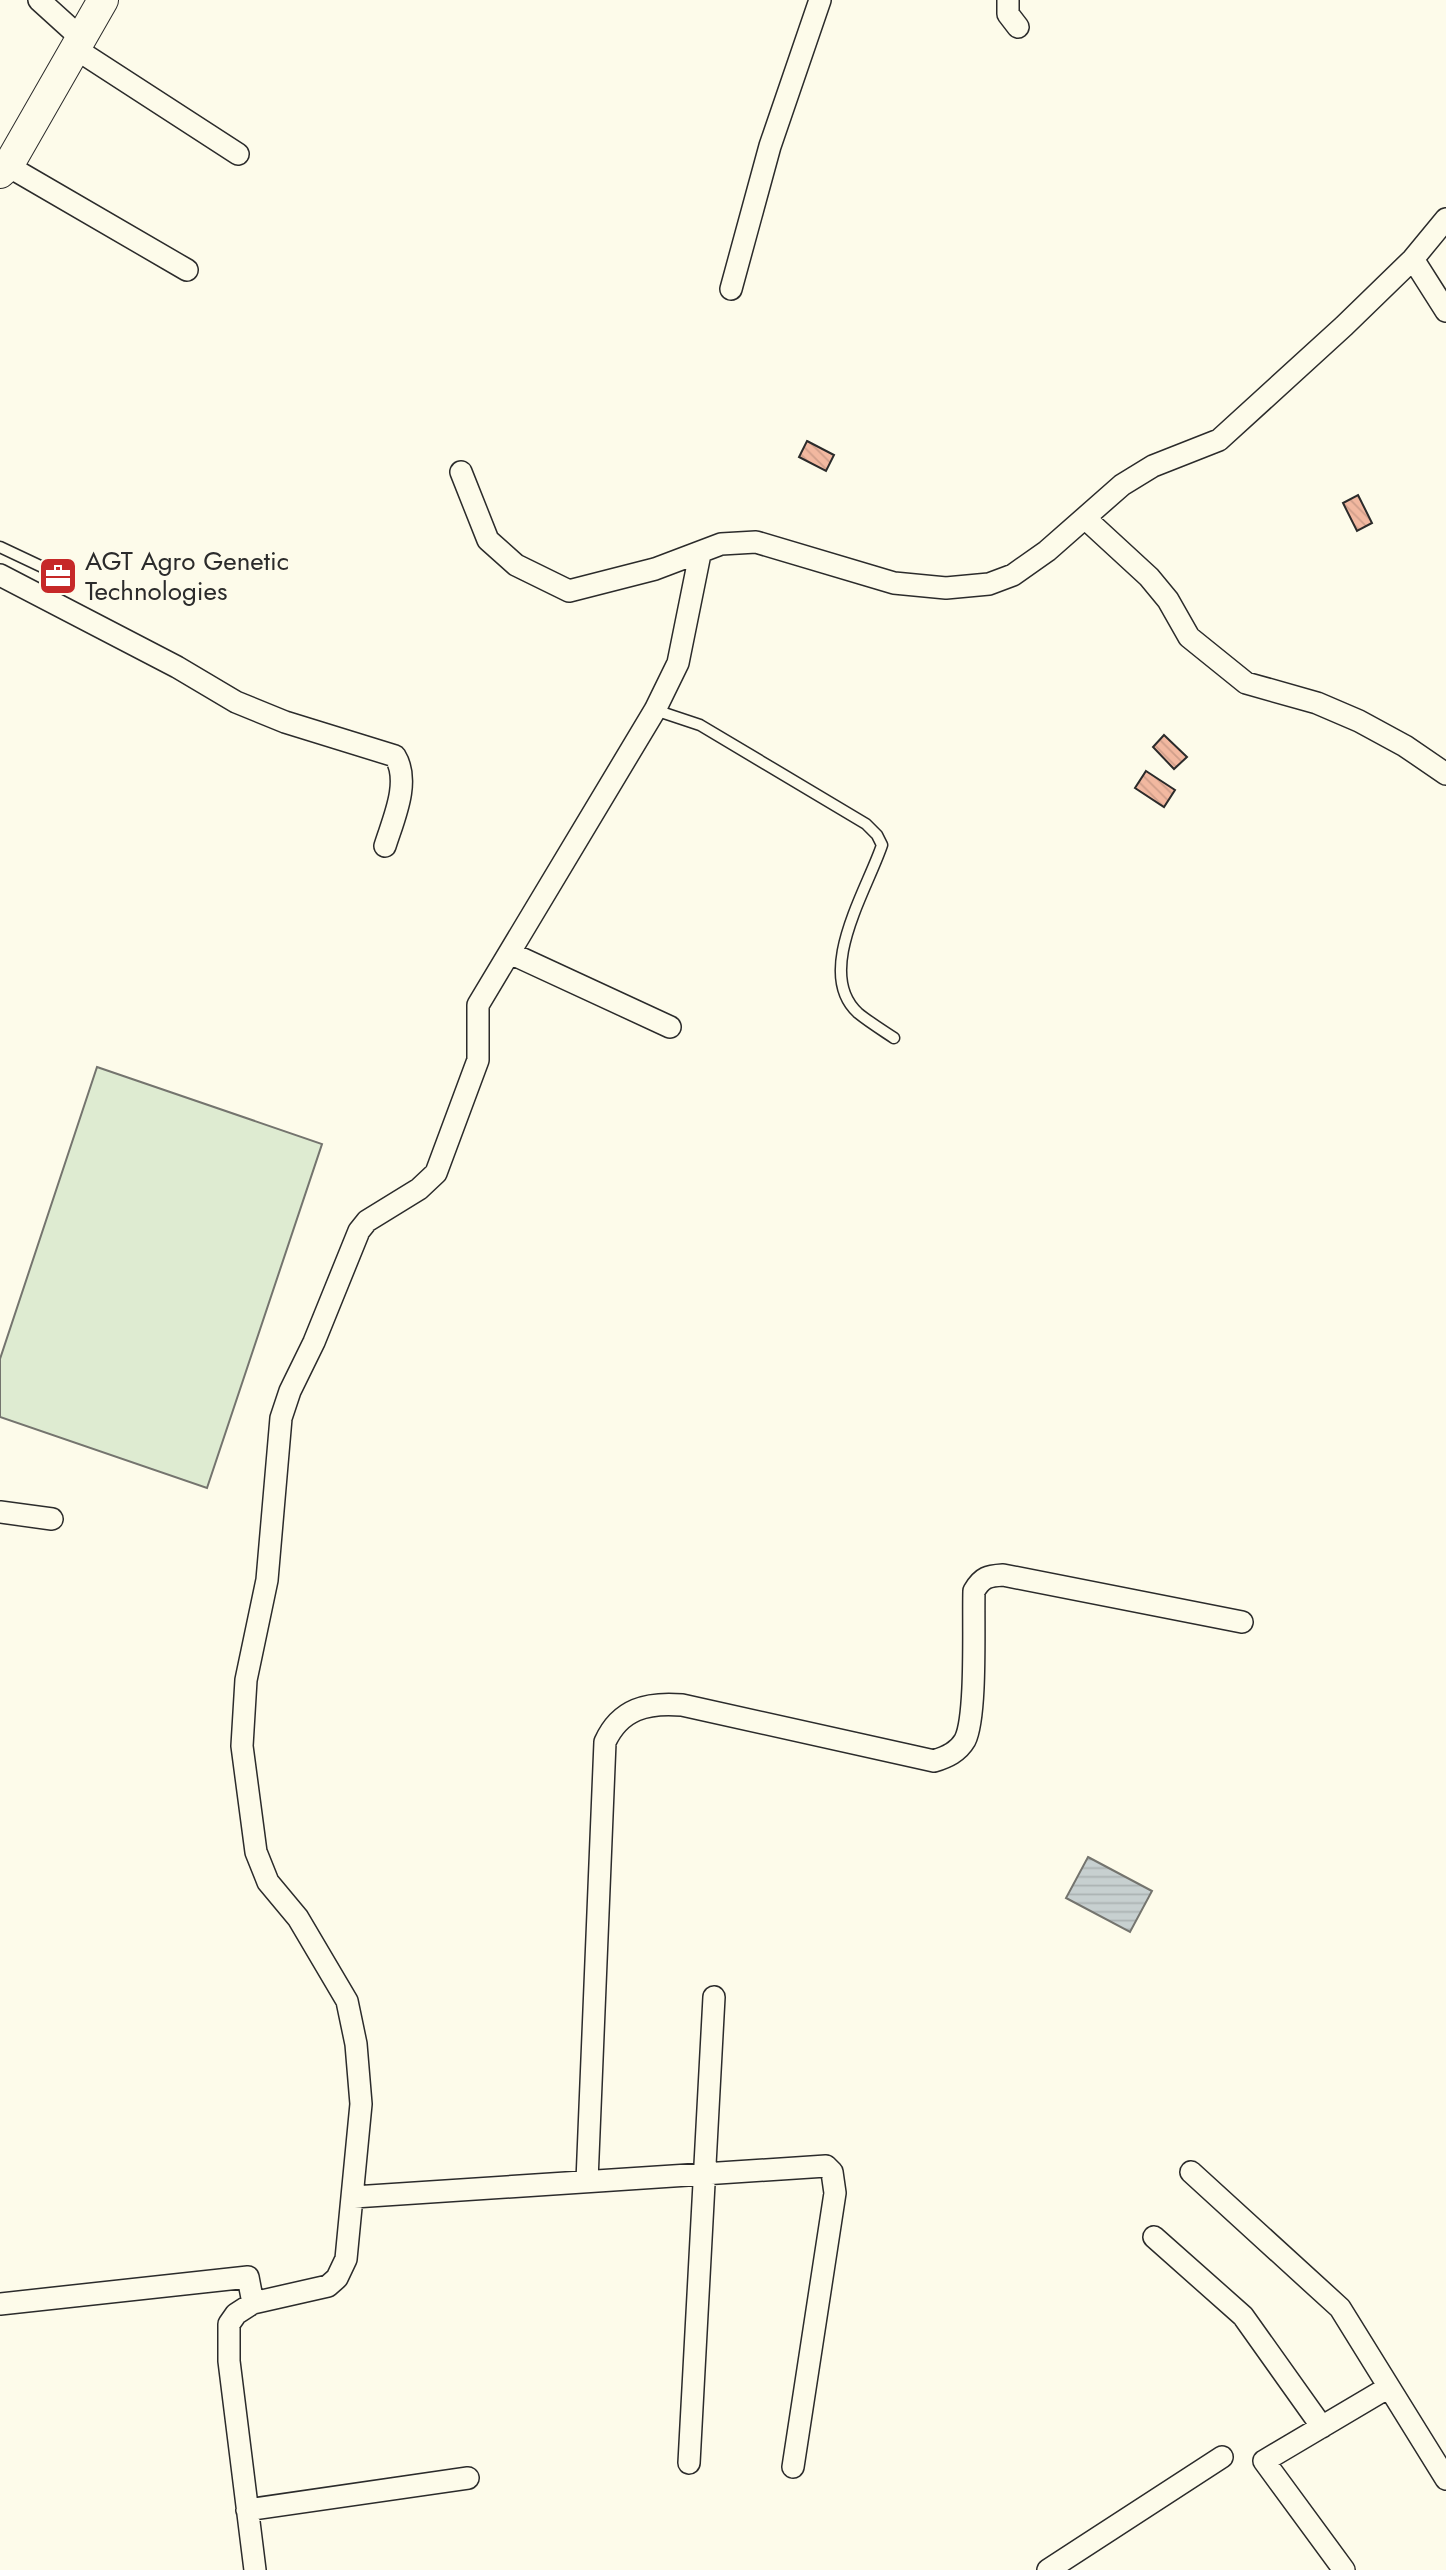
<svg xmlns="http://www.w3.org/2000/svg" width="1446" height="2570" font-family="Jost,sans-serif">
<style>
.green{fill:#deebd1;stroke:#74746e;stroke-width:2}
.water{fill:url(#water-rules);stroke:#74746e;stroke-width:2}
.building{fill:url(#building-back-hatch);stroke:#2b2b2b;stroke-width:2}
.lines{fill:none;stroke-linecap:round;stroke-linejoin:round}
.lane-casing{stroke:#2b2b2b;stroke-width:13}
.street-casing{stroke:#2b2b2b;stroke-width:24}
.secondary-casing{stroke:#2b2b2b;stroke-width:32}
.lane{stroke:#fdfbea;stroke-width:10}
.street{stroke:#fdfbea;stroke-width:21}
.secondary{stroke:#fdfbea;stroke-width:30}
.labels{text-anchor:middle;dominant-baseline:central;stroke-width:5;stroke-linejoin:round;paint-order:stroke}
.poi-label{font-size:26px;fill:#2b2b2b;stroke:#fdfbea;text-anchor:start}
</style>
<defs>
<pattern id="water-rules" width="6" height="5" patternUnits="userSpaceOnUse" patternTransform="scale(1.75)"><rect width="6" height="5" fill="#c7d0d0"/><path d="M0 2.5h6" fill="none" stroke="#abb3b3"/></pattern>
<pattern id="building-back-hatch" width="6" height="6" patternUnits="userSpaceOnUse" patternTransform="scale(1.75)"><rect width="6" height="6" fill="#f2b8a0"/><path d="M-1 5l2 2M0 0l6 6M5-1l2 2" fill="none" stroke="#d09e8a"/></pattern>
</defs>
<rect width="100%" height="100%" fill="#fdfbea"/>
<path class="green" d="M97,1067L322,1144L207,1488L0,1417V1359Z"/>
<path class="water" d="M1088,1857L1152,1891L1130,1932L1066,1898Z"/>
<path class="building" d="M807,441L834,455L826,471L799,457Z
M1358,495L1372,523L1357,531L1343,503Z
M1164,735L1187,757L1174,769L1153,747Z
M1146,771L1175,790L1164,807L1135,788Z"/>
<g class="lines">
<defs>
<path id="lane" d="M0,547L53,572
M655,710L700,725L866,824L877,835L882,845C867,890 814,973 858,1013C869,1022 882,1030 894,1038"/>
<path id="street" d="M39,0L82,39
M1008,0V14L1018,27
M76,49L238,154
M8,166L187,270
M1413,259L1446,311
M731,289L770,146L820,0
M461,472L488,540L516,565L569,591L655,569L721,544L756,542L894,583L946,588L989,584L1013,575L1047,551L1122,485L1153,466L1219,440L1344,326L1413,259L1446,219
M1086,519L1149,577L1168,600L1189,637L1246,683L1317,703L1359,721L1405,746L1446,774
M0,575L177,667L236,702L285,722L395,756C411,782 393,820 385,846
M510,953L670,1027
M0,1512L52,1519
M1191,2172L1340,2308L1446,2479
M587,2181L605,1742C620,1709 647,1702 682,1705L934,1761C947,1757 958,1752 965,1740C977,1716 973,1621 974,1591C982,1577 988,1576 1003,1575L1242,1622
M354,2197L826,2166L832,2172L835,2193L793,2467
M1154,2237L1243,2316L1322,2427
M0,2304L248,2277L253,2303
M689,2463L714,1997
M247,2510L468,2478
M255,2570L229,2361V2324L236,2314L253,2303L328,2286L337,2278L346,2259L361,2104L356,2044L347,2001L298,1918L268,1882L256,1852L242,1746L246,1680L267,1580L281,1418L290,1391L314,1342L359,1231L367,1221L419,1189L436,1173L478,1060V1005L655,710L678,663L700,554
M1048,2570L1222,2457
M1344,2570L1264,2461L1389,2387"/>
<path id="secondary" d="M0,173L8,166L103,0"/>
</defs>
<use href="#lane" class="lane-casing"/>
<use href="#street" class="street-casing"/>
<use href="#secondary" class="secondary-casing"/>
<use href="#lane" class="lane"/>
<use href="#street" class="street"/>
<use href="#secondary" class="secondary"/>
</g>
<defs>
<symbol id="office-square" viewBox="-11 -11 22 22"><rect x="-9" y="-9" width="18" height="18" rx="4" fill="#c62828" stroke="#fdfbea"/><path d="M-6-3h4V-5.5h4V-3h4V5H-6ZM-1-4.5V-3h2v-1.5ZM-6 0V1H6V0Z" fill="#fff"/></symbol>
</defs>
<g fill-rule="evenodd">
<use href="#office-square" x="36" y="554" width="44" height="44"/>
</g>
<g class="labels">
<g class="poi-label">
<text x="85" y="561">AGT Agro Genetic<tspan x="85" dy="30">Technologies</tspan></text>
</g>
</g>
</svg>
